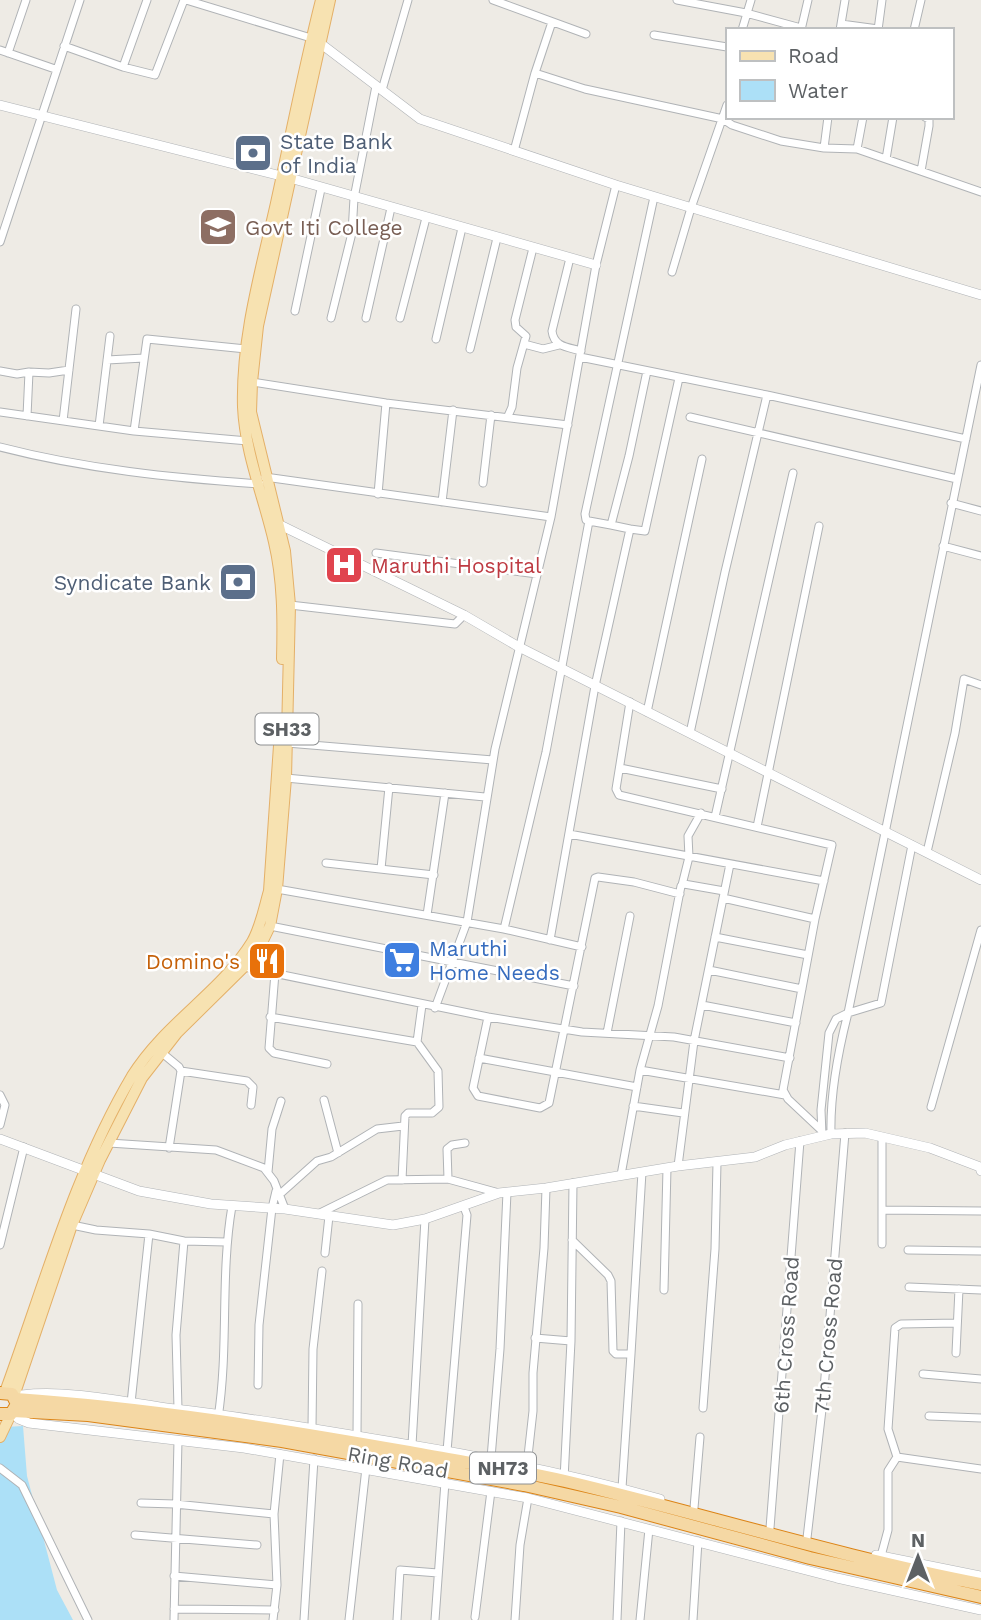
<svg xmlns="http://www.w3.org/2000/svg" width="981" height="1620" font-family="'Work Sans',sans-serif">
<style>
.water{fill:#ace0f7}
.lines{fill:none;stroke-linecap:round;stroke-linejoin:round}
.minor-casing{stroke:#b0b3b6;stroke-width:9}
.tertiary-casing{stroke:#b0b3b6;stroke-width:10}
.primary-casing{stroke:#e4b068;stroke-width:12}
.trunk-casing{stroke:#dc8416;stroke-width:14}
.minor{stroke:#fff;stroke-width:7}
.tertiary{stroke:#fff;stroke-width:9}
.primary{stroke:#f7e2b1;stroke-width:10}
.trunk{stroke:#f5d8a4;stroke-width:12}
.labels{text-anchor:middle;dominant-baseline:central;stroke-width:5;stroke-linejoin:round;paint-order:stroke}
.shield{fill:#fff;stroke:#8e9092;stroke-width:2}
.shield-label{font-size:19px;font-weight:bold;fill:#5d6164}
.service-label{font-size:21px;fill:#4e5e75;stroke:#fff;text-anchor:start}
.education-label{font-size:21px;fill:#785e54;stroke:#fff;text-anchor:start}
.health-label{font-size:21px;fill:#be3a42;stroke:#fff;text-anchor:start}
.shop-label{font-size:21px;fill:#366cbe;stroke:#fff;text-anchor:start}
.food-label{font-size:21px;fill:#c56008;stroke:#fff;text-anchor:end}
.street-label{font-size:21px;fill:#5d6164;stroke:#fff}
</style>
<rect width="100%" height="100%" fill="#eeebe5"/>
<path class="water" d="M23,1426L27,1476L57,1590L73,1620H0V1439L5,1427Z"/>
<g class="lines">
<defs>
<path id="minor" d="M186,0L311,38
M493,0L586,34
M677,0L746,13L801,28
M552,22L535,73L585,89L723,119L732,125L781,141L824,148L857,149L981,192
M841,24L878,29
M742,30L751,0
M801,30L808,0
M840,30L845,0
M878,30L882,0
M914,30L921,0
M654,35L727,47
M64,46L123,67L155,75L184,0
M0,50L55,69
M8,53L26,0
M123,67L147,0
M382,90L408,0
M824,148L828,117
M857,149L863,117
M514,151L535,73
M886,159L893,117
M921,171L929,126V119L925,117
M0,242L80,0
M570,258L552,331C554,347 567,347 581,351
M672,272L691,208L727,105
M295,311L321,189
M331,318L352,233L354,198L376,86
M366,318L391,208
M400,318L426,218
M436,339L462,228
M524,344L543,349L559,345
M470,349L497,238
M580,357L767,395L966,439
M107,360L144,358
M0,371L17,374L29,372L27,416
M29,372L49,373L69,370
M252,382L386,403L568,425
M0,412L134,431L248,441
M508,416L512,407L517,368L526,336L516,327L515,320L533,248
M690,417L957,479
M63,421L76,309
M99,426L110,336
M134,431L147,339L246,349
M0,447C85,469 173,478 260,484
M265,477L551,517
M483,483L491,415
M378,494L386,403
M442,502L453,410
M951,503L981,511
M589,521L586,520L585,514L654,197
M611,525L630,529
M943,546L981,556
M376,553L537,574
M290,605L455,624L464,615
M630,702L616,789L619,795L832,845L815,919L783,1090L788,1099L821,1130
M647,712L702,459
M690,733L725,572L767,395
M287,743L493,760
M620,768L722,789
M286,778L485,797
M715,817L793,473
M757,827L819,526
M569,834L824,881
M927,852L955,733L964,679L981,685
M326,863L434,875
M381,869L389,787
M682,885L689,857L688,836L701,813
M277,889L504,929L582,947
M723,898L815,919
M427,915L445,793
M270,926L574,986
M504,929L546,752L589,521L611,525L629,456L647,371
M715,937L808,955
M550,940L595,686L630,529L645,531L679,378
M244,967L488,1017L582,1032L674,1037L790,1058
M709,970L802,989
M275,973L269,1048L274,1053L327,1064
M702,1005L796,1023
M435,1008L467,922L495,749L551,517L596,265L616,185
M270,1017L417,1042
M488,1017L473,1088L478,1096L540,1108L549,1103L595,878L598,877L634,882L680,894
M607,1033L630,916
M161,1052L179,1067L181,1071L169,1148
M479,1058L637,1087
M640,1070L785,1095
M181,1071L247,1081L253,1087L251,1105
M0,1095L5,1105L0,1125
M324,1100L338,1153
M633,1106L683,1113
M931,1107L981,930
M831,1134C830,1094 838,1052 848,1013L881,1003L912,845
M822,1135L821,1110L829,1033L836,1019L848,1013L981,365
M109,1143L216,1150L264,1168L274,1181L285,1209
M678,1166L694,1041L730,864
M268,1172L272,1129L281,1101
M621,1175L640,1070L658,1006L681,886L684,884L724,891
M448,1179L447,1149L452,1145L465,1143
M402,1180L405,1116L408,1113H432L439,1107L438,1071L417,1042L422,1005
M279,1195L317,1161L331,1157L377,1129L403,1126
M882,1210L981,1211
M318,1214L387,1180L448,1179L499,1193
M72,1225L96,1230L149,1234L184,1241L226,1242
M572,1240L608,1275L611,1281L613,1351L616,1354H631L622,1488
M882,1244V1139
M0,1245L24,1147
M908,1250L981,1251
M325,1253L329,1216
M909,1287L981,1290
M664,1290L667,1168
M535,1338L571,1341L564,1479
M571,1341L573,1183
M956,1353L959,1289
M631,1354L642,1172
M923,1374L981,1379
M258,1385L259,1325L272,1208L276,1191
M131,1403L149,1234
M703,1408L715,1249L717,1163
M178,1409L176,1335L184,1241
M929,1416L981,1418
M218,1418C229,1347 220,1276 232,1206
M312,1427L313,1349L322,1271
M357,1435L358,1304
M412,1445L425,1219
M447,1451L467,1215L464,1207
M897,1457L888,1429L895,1328L901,1324L957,1323
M491,1458L500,1349L507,1192
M527,1465L533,1411V1373L544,1248L546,1188
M0,1468L22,1485L88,1620
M141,1503L175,1504L274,1514
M694,1508L700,1437
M770,1528L800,1141
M135,1535L257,1545
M807,1538L823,1401L845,1133
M881,1556L888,1530V1471L897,1457L981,1469
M174,1576L277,1585
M174,1609L275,1610
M475,1617L491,1491
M174,1620L178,1440
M273,1620L277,1585L274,1514L280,1454
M304,1620L314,1459
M349,1620L366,1468
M397,1620L400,1570L438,1573
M435,1620L445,1482
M515,1620L520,1545L528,1498
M617,1620L621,1521
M640,1620L649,1529
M693,1620L698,1541"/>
<path id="tertiary" d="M316,40L420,119L616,185L981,295
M0,105L297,180L596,265
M274,522L464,615L519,647L981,880
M0,1139L139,1191L211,1204L285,1209L393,1225L425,1219L499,1193L546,1188L678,1166L755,1157L785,1145L831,1134L865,1133L930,1148L980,1167L981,1171
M22,1395C68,1389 128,1403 175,1409C254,1418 332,1432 411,1445C495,1459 577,1476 660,1499
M12,1413L19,1419L29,1423L244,1448L528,1498L837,1578L981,1610
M876,1555L981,1576"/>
<path id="primary" d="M282,659C283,620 283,580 274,542C264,498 245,453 243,407C241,338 261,270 276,203C291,135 304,67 321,0
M5,1392C44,1286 74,1174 132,1076C165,1023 221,992 252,942C261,926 264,908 269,891L280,731
M14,1396L72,1225L100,1160L142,1078L177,1033L256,955L270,926L277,889L286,778L290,605L285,551L251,412L252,382L258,326L330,0
M0,1437L11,1414"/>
<path id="trunk" d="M0,1393L12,1394L17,1404L11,1414H0
M16,1399C148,1408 279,1429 409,1452C461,1462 513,1469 565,1481C704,1514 840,1557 981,1584
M13,1411L88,1415L282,1441L524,1485L621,1507L810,1558L981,1597"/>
</defs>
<use href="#minor" class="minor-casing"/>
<use href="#tertiary" class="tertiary-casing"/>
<use href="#primary" class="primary-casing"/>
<use href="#trunk" class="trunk-casing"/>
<use href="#minor" class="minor"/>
<use href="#tertiary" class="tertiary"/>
<use href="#primary" class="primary"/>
<use href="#trunk" class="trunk"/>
</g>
<defs>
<symbol id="bank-square" viewBox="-11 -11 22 22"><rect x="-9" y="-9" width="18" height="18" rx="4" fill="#5c6f8a" stroke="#fff"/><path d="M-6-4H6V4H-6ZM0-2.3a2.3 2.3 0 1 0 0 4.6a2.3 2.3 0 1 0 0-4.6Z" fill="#fff"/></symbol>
<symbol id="university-square" viewBox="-11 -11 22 22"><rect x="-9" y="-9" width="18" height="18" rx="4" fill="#8d6e63" stroke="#fff"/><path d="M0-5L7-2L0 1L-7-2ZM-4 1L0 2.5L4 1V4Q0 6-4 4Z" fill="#fff"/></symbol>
<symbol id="hospital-square" viewBox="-11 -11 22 22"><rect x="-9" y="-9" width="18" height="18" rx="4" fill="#e0444e" stroke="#fff"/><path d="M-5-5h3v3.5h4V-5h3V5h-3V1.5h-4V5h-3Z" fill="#fff"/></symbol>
<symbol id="supermarket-square" viewBox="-11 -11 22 22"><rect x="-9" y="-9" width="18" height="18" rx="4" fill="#3f7fe0" stroke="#fff"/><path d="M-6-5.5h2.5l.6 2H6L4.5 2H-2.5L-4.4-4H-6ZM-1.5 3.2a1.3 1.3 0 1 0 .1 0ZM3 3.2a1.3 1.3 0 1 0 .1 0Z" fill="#fff"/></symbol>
<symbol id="restaurant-square" viewBox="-11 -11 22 22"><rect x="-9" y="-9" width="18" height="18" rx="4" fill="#e8710a" stroke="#fff"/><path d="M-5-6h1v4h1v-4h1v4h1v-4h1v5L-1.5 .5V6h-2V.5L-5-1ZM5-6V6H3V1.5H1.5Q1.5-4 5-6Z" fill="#fff"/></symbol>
</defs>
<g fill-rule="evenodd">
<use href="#bank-square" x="231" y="131" width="44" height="44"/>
<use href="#university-square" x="196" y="205" width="44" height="44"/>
<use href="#hospital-square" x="322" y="543" width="44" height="44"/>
<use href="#bank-square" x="216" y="560" width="44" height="44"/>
<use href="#supermarket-square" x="380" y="938" width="44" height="44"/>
<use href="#restaurant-square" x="245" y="939" width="44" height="44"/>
</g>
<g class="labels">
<g class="shield">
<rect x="255.5" y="713.5" width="63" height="31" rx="5"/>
<rect x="470" y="1452.5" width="66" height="31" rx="5"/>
</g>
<g class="shield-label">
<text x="287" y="729">SH33</text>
<text x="503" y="1468">NH73</text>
</g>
<g class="service-label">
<text x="280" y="141">State Bank<tspan x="280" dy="24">of India</tspan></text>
<text x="211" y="582" text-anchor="end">Syndicate Bank</text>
</g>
<g class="education-label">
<text x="245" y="227">Govt Iti College</text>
</g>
<g class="health-label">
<text x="371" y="565">Maruthi Hospital</text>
</g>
<g class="shop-label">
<text x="429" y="948">Maruthi<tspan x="429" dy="24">Home Needs</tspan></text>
</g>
<g class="food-label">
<text x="240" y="961">Domino's</text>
</g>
<g class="street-label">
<text transform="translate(786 1335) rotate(-86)">6th Cross Road</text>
<text transform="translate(828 1336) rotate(-85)">7th Cross Road</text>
<text transform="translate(398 1462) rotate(10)">Ring Road</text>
</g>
</g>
<rect x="726" y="28" width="228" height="91" fill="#ffffff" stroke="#bec0c1" stroke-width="2"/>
<rect x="740" y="51" width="35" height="10" fill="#f7e2b1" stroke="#bec0c1" stroke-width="2"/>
<text x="788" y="63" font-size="21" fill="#5d6164">Road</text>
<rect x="740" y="80" width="35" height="21" fill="#ace0f7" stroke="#bec0c1" stroke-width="2"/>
<text x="788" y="98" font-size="21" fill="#5d6164">Water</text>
<g transform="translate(918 1557)" stroke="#ffffff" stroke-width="5" paint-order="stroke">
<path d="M0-5L12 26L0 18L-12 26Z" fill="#5d6164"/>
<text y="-10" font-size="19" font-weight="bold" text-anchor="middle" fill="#5d6164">N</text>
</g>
</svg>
